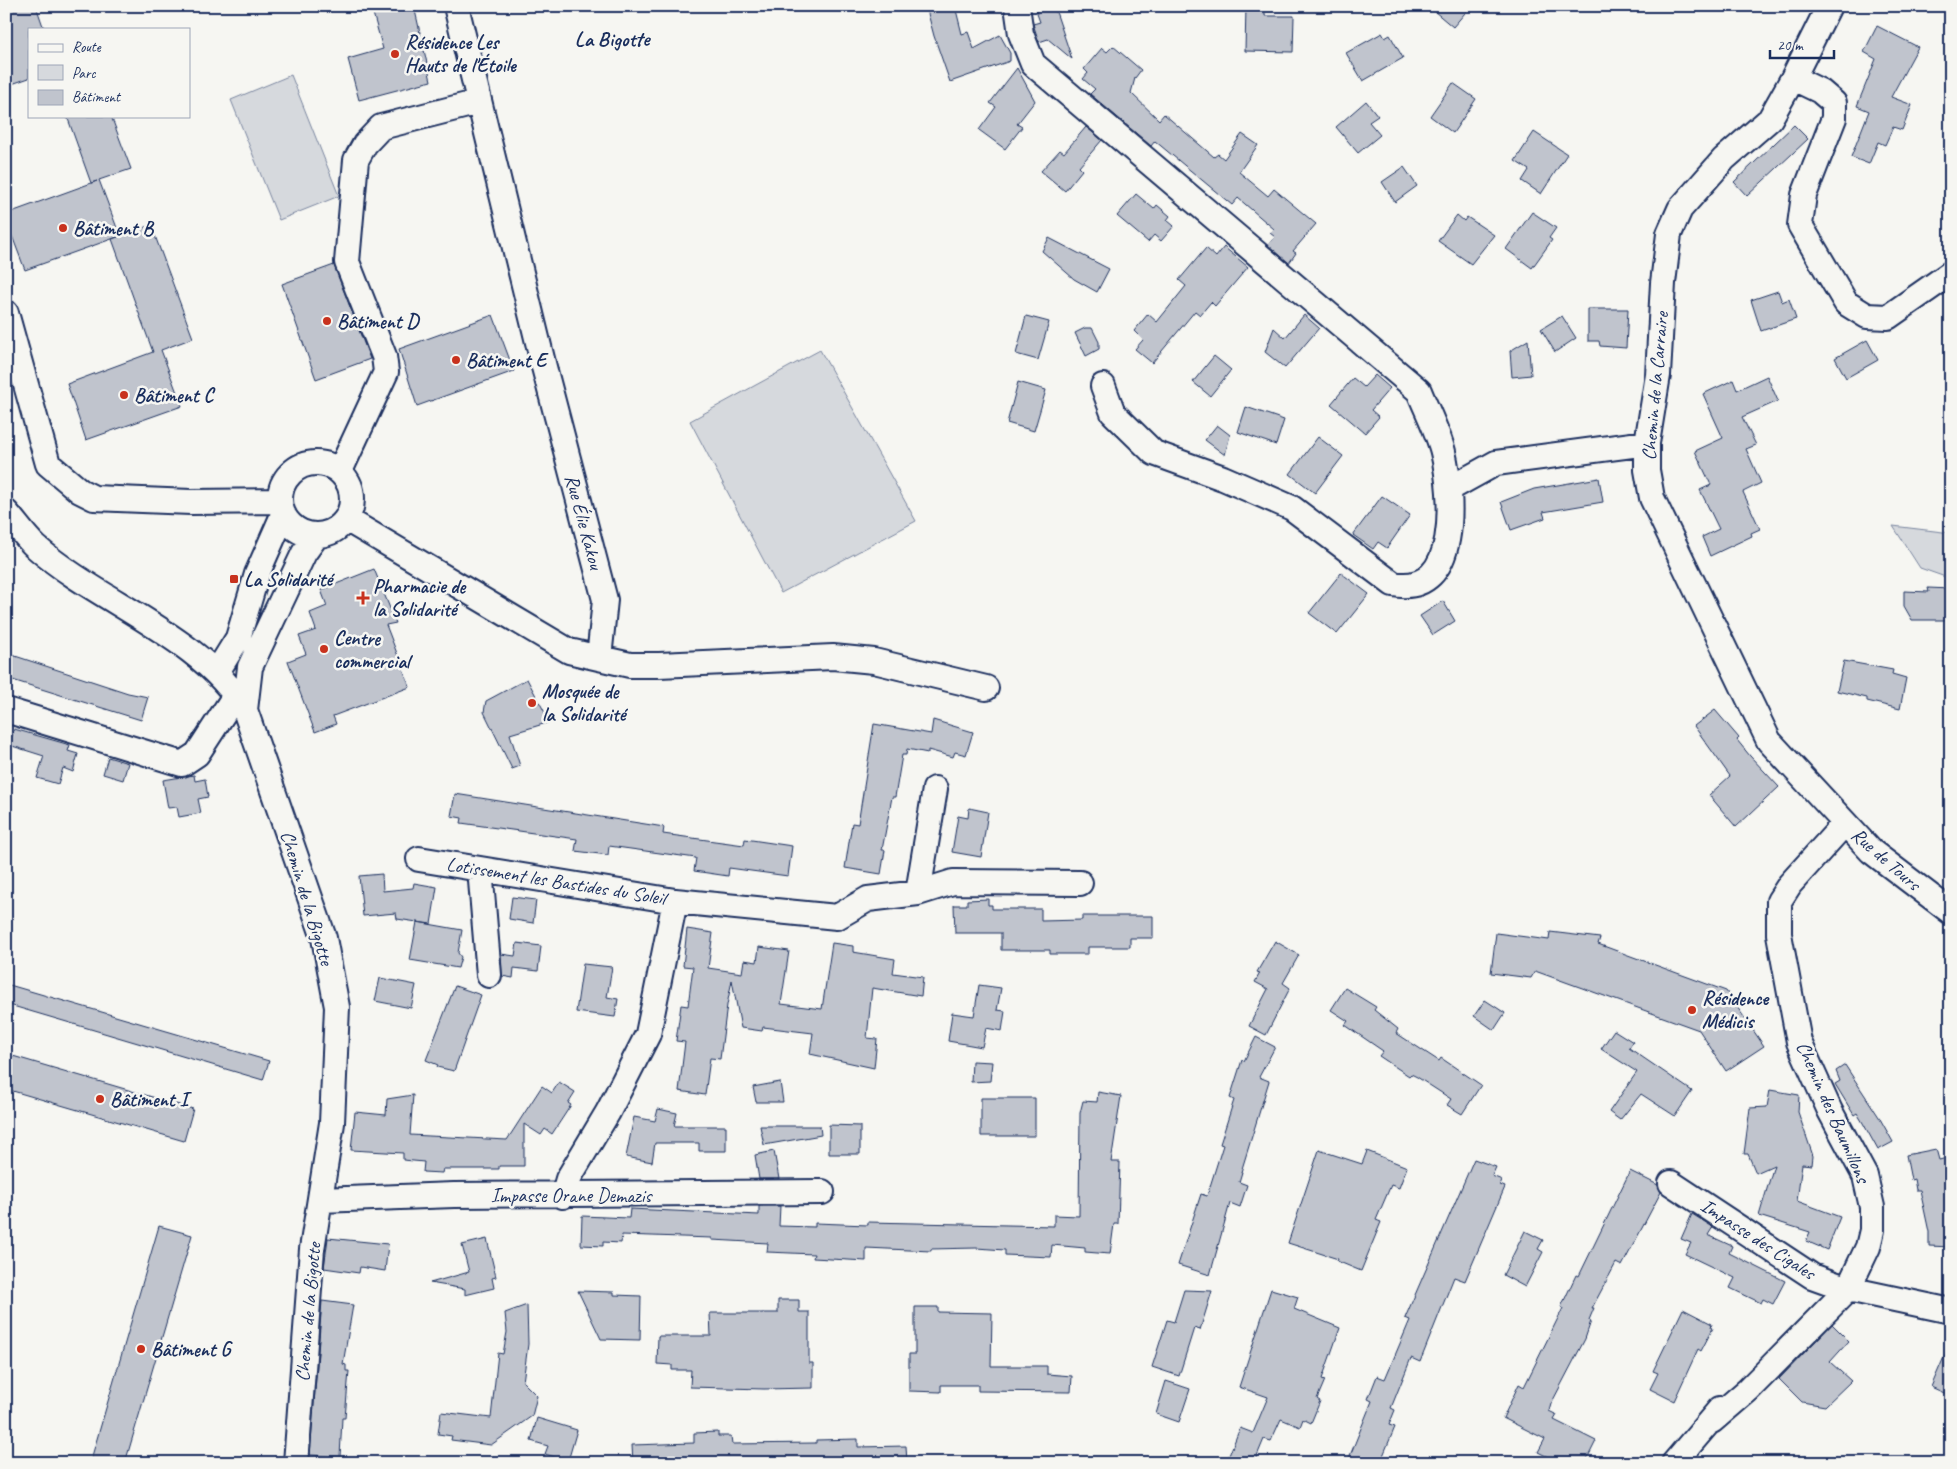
<svg xmlns="http://www.w3.org/2000/svg" width="1957" height="1469" font-family="Caveat,sans-serif">
<style>
.green{fill:#d6d9dd;stroke:#78849e}
.building{fill:#c0c4cd;stroke:#1b2f5e}
.lines{fill:none;stroke-linecap:round;stroke-linejoin:round}
.minor-casing{stroke:#1b2f5e;stroke-width:28}
.minor{stroke:#f6f6f2;stroke-width:24}
.poi-dot{fill:#c8321e;stroke:#f6f6f2;stroke-width:2}
.labels{text-anchor:middle;dominant-baseline:central;stroke-width:5;stroke-linejoin:round;paint-order:stroke}
.poi-label{font-size:20px;font-weight:bold;fill:#1b2f5e;stroke:#f6f6f2;text-anchor:start}
.street-label{font-size:20px;fill:#1b2f5e;stroke:#f6f6f2}
.neighbourhood-label{font-size:21px;font-weight:bold;fill:#1b2f5e;stroke:#f6f6f2}
</style>
<rect width="100%" height="100%" fill="#f6f6f2"/>
<filter id="ink" filterUnits="userSpaceOnUse"><feTurbulence type="fractalNoise" baseFrequency=".02" numOctaves="2"/><feDisplacementMap in="SourceGraphic" scale="10" xChannelSelector="R" yChannelSelector="G"/><feConvolveMatrix kernelMatrix="1 2 1 2 8 2 1 2 1" color-interpolation-filters="sRGB"/></filter>
<g filter="url(#ink)">
<path class="green" d="M291,75L339,196L279,220L231,100Z
M820,350L916,521L781,593L690,421Z
M1893,526L1951,533V579L1920,568Z"/>
<path class="building" d="M6,6H36L44,29H29V78L6,86Z
M371,6H414L431,81L359,100L348,59L383,49Z
M926,6H955L962,34L968,32L974,49L1000,35L1010,53V61L950,82L934,36Z
M1048,6H1054L1072,59L1048,39L1039,42L1033,24L1040,22L1036,11Z
M1246,6H1265V16H1294L1293,52L1245,51Z
M1428,6H1471L1453,27Z
M1877,26L1918,47L1891,97L1912,105L1902,130L1893,127L1885,145L1878,142L1869,164L1851,157L1869,111L1857,106L1876,59L1864,52Z
M1382,33L1385,38L1390,35L1403,58L1363,81L1346,53Z
M1113,46L1141,70L1135,78L1131,93L1159,120L1164,114L1214,157L1218,154L1224,159L1242,134L1258,145L1239,172L1268,196L1274,189L1316,224L1293,251L1296,253L1289,263L1268,245L1275,237L1270,233L1274,229L1238,198L1232,205L1155,141L1151,146L1090,94L1095,89L1083,79L1088,73L1084,69L1102,48L1107,52Z
M1017,68L1035,101L1017,124L1022,127L1005,149L979,130L996,107L990,103Z
M1453,83L1476,99L1453,133L1430,116Z
M1366,101L1378,116L1369,122L1380,135L1358,153L1336,127Z
M67,116H111L131,169L99,180L120,236L25,270L6,220V214L97,181L91,183Z
M1794,125L1808,139L1747,196L1734,182Z
M1086,127L1102,140L1079,167L1082,170L1065,191L1041,171L1060,150L1064,153Z
M1534,132L1567,154L1541,194L1522,181L1529,170L1515,161Z
M1404,167L1417,186L1395,202L1382,182Z
M1136,194L1154,209L1157,205L1170,216L1167,220L1174,226L1161,241L1154,235L1148,242L1117,216Z
M1532,212L1556,228L1549,238L1552,240L1532,268L1506,249Z
M1457,215L1464,221L1467,217L1494,235L1471,264L1438,241Z
M151,225L193,338L161,350L182,406L86,440L67,384L153,352L112,239Z
M1049,238L1109,269L1097,292L1074,279L1042,251Z
M1224,247L1248,267L1215,306L1211,302L1200,315L1195,311L1152,363L1135,349L1143,340L1134,331L1148,314L1157,322L1186,286L1179,280L1206,248L1216,257Z
M334,265L370,359L316,379L282,284Z
M1778,291L1782,302L1789,299L1796,319L1761,331L1751,300Z
M1588,309H1628L1626,348L1600,346L1599,341H1588Z
M493,315L514,371L417,406L399,349Z
M1304,315L1319,328L1285,368L1265,352L1274,328L1285,338Z
M1026,316L1049,322L1038,360L1016,354Z
M1562,316L1576,338L1555,352L1541,329Z
M1085,328H1092L1099,342V349L1086,356L1075,333Z
M1528,340L1531,375L1512,377L1510,351Z
M1867,340L1878,360L1846,378L1835,358Z
M1214,356L1231,370L1210,396L1193,382Z
M1375,375L1390,388L1371,410L1379,417L1365,433L1331,404L1353,378L1364,387Z
M1767,376L1778,401L1742,417L1756,445L1746,449L1761,483L1743,492L1760,529L1751,533L1752,536L1710,556L1702,537L1719,529L1700,490L1711,485L1695,451L1723,438L1703,394L1733,380L1737,390Z
M1018,382L1046,390L1034,431L1007,423Z
M1246,407L1284,420L1276,445L1238,432Z
M1217,425L1230,435L1225,455L1205,440Z
M1318,437L1343,456L1315,493L1290,474Z
M1599,478L1603,502L1543,512L1545,518L1511,530L1501,502L1534,489Z
M1382,496L1410,515L1387,548L1378,542L1373,549L1353,535Z
M374,569L396,623L386,625L410,687L333,716L336,724L315,732L288,661L306,654L299,636L316,630L310,613L327,606L321,590Z
M1341,573L1369,594L1337,634L1309,613Z
M1928,588L1951,589V620H1912L1904,606V591L1929,592Z
M1443,601L1455,621L1433,635L1420,616Z
M6,653L128,693L148,697L141,720L6,678Z
M1844,661L1893,670L1892,674L1906,678L1900,709L1867,701V698L1837,691Z
M527,679L550,722L510,734L520,766L512,769L484,712L486,701Z
M1715,710L1739,738L1737,740L1750,756L1779,787L1736,827L1709,795L1730,776L1694,726Z
M933,720L973,732L966,755L955,752L953,757L928,750V753L907,749L906,755H902L895,797H892L882,850H885L881,874L845,868L852,823L858,824L874,724L931,734Z
M14,729L70,745L68,751L78,754L73,772L63,768L58,784L37,778L44,756L9,745Z
M108,757L128,763L123,780L103,774Z
M194,775L195,781L205,779L208,797L198,799L201,813L179,817L177,807L168,808L163,780Z
M455,794L664,827L663,834L744,845L745,839L792,846L788,876L729,868L728,876L694,871L696,858L609,846L608,855L575,851L577,839L461,823L462,818L451,816Z
M969,808L988,812L981,857L952,852L958,816L968,818Z
M382,874L383,891L413,888L414,883L437,887L431,924L397,919L396,913L363,916L359,876Z
M512,897L536,900L533,923L509,919Z
M988,899V905H992V909H1041V921L1082,920V916H1153V938H1130V947H1088V954H1050V950H1001V933H955L954,905H967V900Z
M417,922L462,930L458,953L461,957L458,968L410,960Z
M687,929L713,933L708,968L742,973L744,960L757,962L759,947L789,951L781,1004L822,1009L832,943L853,946V952L895,959L893,973L923,977L921,996L872,988L867,1038L877,1039L874,1068L810,1054L813,1033L763,1027L762,1031L741,1028L732,980L727,1005L720,1059L710,1058L705,1095L679,1091L685,1042L676,1041L681,1005L688,1006L693,967L683,966Z
M1550,932L1600,938L1598,944L1726,991L1764,1046L1726,1071L1699,1030L1535,971L1531,978L1491,973L1496,933L1549,940Z
M1275,941L1299,955L1283,983L1290,988L1266,1035L1249,1026L1268,989L1255,982L1260,973L1257,972Z
M517,943L541,946L538,971L514,968L513,978L502,976L501,954L515,956Z
M583,964L612,967L607,997L618,999L615,1017L576,1012Z
M380,978L416,985L411,1008L375,1001Z
M6,984L269,1061L263,1080L6,1004Z
M979,985L1001,988L997,1010L1005,1011L1002,1031L986,1028L982,1047L948,1041L952,1013L974,1016Z
M455,986L481,995L454,1071L437,1067L438,1065L426,1060Z
M1345,988L1376,1007L1374,1010L1398,1029L1396,1033L1439,1061L1441,1058L1481,1085L1462,1114L1447,1105L1451,1099L1417,1077L1411,1074L1409,1076L1379,1056L1383,1051L1345,1025L1348,1021L1331,1010Z
M1485,1000L1505,1013L1494,1030L1474,1016Z
M1614,1030L1633,1042L1629,1048L1692,1091L1675,1116L1641,1094L1620,1120L1609,1112L1637,1072L1601,1049Z
M1256,1037L1275,1047L1259,1077L1269,1081L1241,1172H1242L1239,1182L1247,1185L1240,1207L1230,1203L1210,1275L1178,1265L1201,1194L1207,1196L1223,1145L1220,1144L1234,1100L1230,1098L1242,1060L1244,1061Z
M6,1054L193,1109L184,1141L6,1089Z
M972,1061L992,1062L990,1081L971,1082Z
M1845,1065L1879,1117L1893,1142L1878,1150L1863,1123L1857,1113L1854,1115L1835,1084L1840,1081L1836,1071Z
M559,1082L575,1092L568,1103L571,1105L552,1134L545,1129L541,1135L524,1124V1166H499V1169H443L442,1173L423,1172L424,1162L403,1160V1153L351,1150L355,1112L386,1115L387,1099L413,1095L410,1135L507,1140L542,1086L552,1093Z
M780,1082L783,1102H756L753,1087Z
M1770,1090L1799,1095L1798,1112L1813,1156L1812,1165L1802,1164L1797,1201L1840,1217L1827,1250L1806,1241L1810,1232L1759,1216L1774,1165L1756,1173L1748,1154H1744L1750,1108L1767,1107Z
M1098,1092L1121,1096L1111,1162H1120L1118,1224H1114L1110,1254L1085,1252V1248L1052,1245L1051,1257L1005,1255V1250L976,1248L931,1249V1251L866,1248V1261L813,1258L814,1254L767,1252L768,1243L712,1240V1238L622,1235L621,1243L603,1242V1246L581,1245L582,1216L629,1218L630,1209L759,1215V1206H780L779,1226L815,1227V1223L868,1225V1222L1054,1226V1215L1079,1216L1080,1113L1083,1101L1097,1102Z
M981,1098H1035V1136H981Z
M658,1109L677,1113L674,1126H726V1151H699V1143H655L652,1162L626,1157L634,1117L655,1121Z
M829,1125L860,1126V1154H829Z
M760,1126H820L821,1135L764,1145Z
M1936,1149L1939,1160L1951,1157V1247L1929,1246V1232L1920,1190H1916L1914,1179L1911,1180L1906,1155Z
M1319,1150L1362,1164L1367,1151L1407,1167L1399,1188L1391,1185L1376,1220L1381,1222L1361,1271L1337,1261L1338,1259L1288,1243Z
M774,1151L779,1179H759L755,1155Z
M1474,1159L1496,1167L1492,1176L1502,1180L1500,1185L1505,1187L1465,1281L1454,1277L1420,1362L1411,1358L1391,1408L1395,1410L1389,1425L1395,1427L1380,1463H1347L1372,1401L1368,1399L1377,1376L1385,1379L1410,1320L1405,1318Z
M1630,1171L1658,1185L1661,1192L1622,1266L1616,1263L1592,1308H1594L1589,1320L1591,1321L1585,1339L1551,1404L1549,1411L1557,1415L1554,1420L1596,1441L1585,1463H1560L1538,1452L1545,1439L1503,1418L1519,1384L1524,1387L1563,1308L1561,1307L1576,1275L1579,1276Z
M1692,1214L1713,1227L1708,1235L1732,1246L1729,1253L1785,1281L1773,1304L1763,1299L1761,1303L1730,1288L1735,1278L1685,1254L1691,1243L1681,1239Z
M159,1226L192,1235L125,1463H90Z
M1525,1231L1543,1240L1538,1249L1543,1252L1525,1287L1503,1275Z
M328,1238L388,1244L385,1271L360,1267L359,1273L324,1268Z
M487,1239L496,1277L492,1278L494,1288L465,1295V1289L430,1283L469,1272L462,1245Z
M1271,1289L1298,1297L1294,1309L1340,1328L1322,1379L1325,1380L1317,1399L1320,1401L1311,1423L1303,1419L1300,1427L1281,1419L1271,1441L1264,1439L1254,1463H1226L1240,1428L1253,1433L1268,1397L1239,1387Z
M1184,1290L1212,1291L1200,1330L1194,1328L1179,1376L1152,1367L1167,1320L1174,1322Z
M578,1291L614,1292V1295L641,1296L640,1340L601,1339Z
M778,1300H799V1312H809V1363H813V1388L764,1389L690,1387L691,1370H672V1365L657,1364L658,1336H711L710,1313H778Z
M322,1301L353,1305L343,1364L346,1365V1371H349L345,1418H342L340,1457L310,1455Z
M527,1305L528,1344L523,1382L537,1396L532,1416L491,1445L451,1440L452,1436L438,1434L441,1412L491,1418L498,1353L503,1354L507,1332L505,1313Z
M915,1307H938V1312L992,1313L991,1366H1047V1374L1072,1376L1071,1392L978,1391V1385H941V1392L909,1391V1354H915Z
M1683,1309L1712,1324L1711,1327L1713,1328L1701,1351L1698,1349L1674,1401L1650,1389L1658,1373L1653,1371Z
M1832,1324L1849,1341L1830,1362L1851,1381L1825,1406L1802,1402L1779,1379Z
M1951,1341V1396L1931,1387Z
M1166,1381L1190,1389L1179,1422L1156,1414Z
M537,1418L577,1430L568,1461L545,1454L548,1446L531,1441Z
M718,1432V1436H731L732,1444L816,1443V1440L858,1439V1447L906,1446L907,1463H633L632,1445L694,1443V1433Z"/>
<g class="lines">
<defs>
<path id="minor" d="M456,6L544,367L605,600L599,658L630,665H659L833,657L874,661L986,688
M1017,6L1021,34L1033,64L1419,391C1427,411 1438,432 1443,452C1453,494 1461,597 1393,584L1292,508L1223,478L1154,453L1113,413L1103,386
M1829,6L1793,78L1770,119L1724,159L1680,209L1669,234L1663,283L1658,375L1647,443V470L1652,498L1769,741L1871,851L1951,912
M1793,78L1820,91L1834,103V118L1804,195L1800,225L1846,303L1867,316L1888,317L1951,273
M6,313L48,464L80,491L94,498L118,499L191,502L279,501
M280 499a36 36 0 1 1 72 0a36 36 0 1 1-72 0Z
M340,471L386,372L384,356L347,262L356,160L365,144L381,127L479,102
M1449,489L1496,463L1647,443
M6,512C16,523 25,537 36,547C98,602 203,637 245,710L324,938L337,1007L332,1123L312,1249L296,1463
M346,519L569,651L599,658
M217,672L238,638L257,574L283,515
M6,710L182,764L197,754L236,694
M245,710L250,667L304,553L317,535
M419,859L675,901L648,1034L608,1112L568,1179L563,1196
M480,869L489,975
M918,893L935,789
M675,901L837,917L868,899L918,893L953,882L1080,883
M1671,1183L1812,1276L1848,1289L1951,1311
M320,1200L454,1195L822,1192
M1712,1421L1748,1390L1848,1289L1868,1247L1872,1230V1207L1865,1176L1830,1111L1799,1042L1779,934V901L1790,884L1845,823
M1674,1463L1720,1409"/>
</defs>
<use href="#minor" class="minor-casing"/>
<use href="#minor" class="minor"/>
</g>
</g>
<g class="poi-dot">
<circle cx="395" cy="54" r="5"/>
<circle cx="63" cy="228" r="5"/>
<circle cx="327" cy="321" r="5"/>
<circle cx="456" cy="360" r="5"/>
<circle cx="124" cy="395" r="5"/>
<rect x="229" y="574" width="10" height="10" rx="2.5"/>
<path d="M360.5 590.5h5v5h5v5h-5v5h-5v-5h-5v-5h5z"/>
<circle cx="324" cy="649" r="5"/>
<circle cx="532" cy="703" r="5"/>
<circle cx="1692" cy="1010" r="5"/>
<circle cx="100" cy="1099" r="5"/>
<circle cx="141" cy="1349" r="5"/>
</g>
<g class="labels">
<g class="poi-label">
<text x="405" y="42">Résidence Les<tspan x="405" dy="23">Hauts de l'Étoile</tspan></text>
<text x="73" y="228">Bâtiment B</text>
<text x="337" y="321">Bâtiment D</text>
<text x="466" y="360">Bâtiment E</text>
<text x="134" y="395">Bâtiment C</text>
<text x="244" y="579">La Solidarité</text>
<text x="373" y="586">Pharmacie de<tspan x="373" dy="23">la Solidarité</tspan></text>
<text x="334" y="638">Centre<tspan x="334" dy="23">commercial</tspan></text>
<text x="542" y="691">Mosquée de<tspan x="542" dy="23">la Solidarité</tspan></text>
<text x="1702" y="998">Résidence<tspan x="1702" dy="23">Médicis</tspan></text>
<text x="110" y="1099">Bâtiment I</text>
<text x="151" y="1349">Bâtiment G</text>
</g>
<g class="street-label">
<text transform="translate(1655 386) rotate(-85)">Chemin de la Carraire</text>
<text transform="translate(584 522) rotate(75)">Rue Élie Kakou</text>
<text transform="translate(1886 859) rotate(41)">Rue de Tours</text>
<text transform="translate(556 881) rotate(9)">Lotissement les Bastides du Soleil</text>
<text transform="translate(307 898) rotate(73)">Chemin de la Bigotte</text>
<text transform="translate(1833 1112) rotate(66)">Chemin des Baumillons</text>
<text x="571" y="1195">Impasse Orane Demazis</text>
<text transform="translate(1758 1239) rotate(33)">Impasse des Cigales</text>
<text transform="translate(308 1312) rotate(-85)">Chemin de la Bigotte</text>
</g>
<g class="neighbourhood-label">
<text x="612" y="39">La Bigotte</text>
</g>
</g>
<rect width="1957" height="1469" fill="none" stroke="#f6f6f2" stroke-width="25"/>
<rect x="12" y="12" width="1932" height="1444" fill="none" stroke="#1b2f5e" stroke-width="2" filter="url(#ink)"/>
<rect x="28" y="28" width="162" height="90" fill="#f6f6f2" stroke="#9ea6b7"/>
<rect x="38" y="44" width="25" height="8" fill="#f6f6f2" stroke="#9ea6b7"/>
<text x="72" y="52" font-size="15" fill="#1b2f5e">Route</text>
<rect x="38" y="65" width="25" height="15" fill="#d6d9dd" stroke="#9ea6b7"/>
<text x="72" y="78" font-size="15" fill="#1b2f5e">Parc</text>
<rect x="38" y="90" width="25" height="15" fill="#c0c4cd" stroke="#9ea6b7"/>
<text x="72" y="102" font-size="15" fill="#1b2f5e">Bâtiment</text>
<path d="M1770 50v8h64v-8" fill="none" stroke="#1b2f5e" stroke-width="2.5"/>
<text x="1777" y="50" font-size="15" fill="#1b2f5e" stroke="#f6f6f2" stroke-width="4" paint-order="stroke">20 m</text>
</svg>
